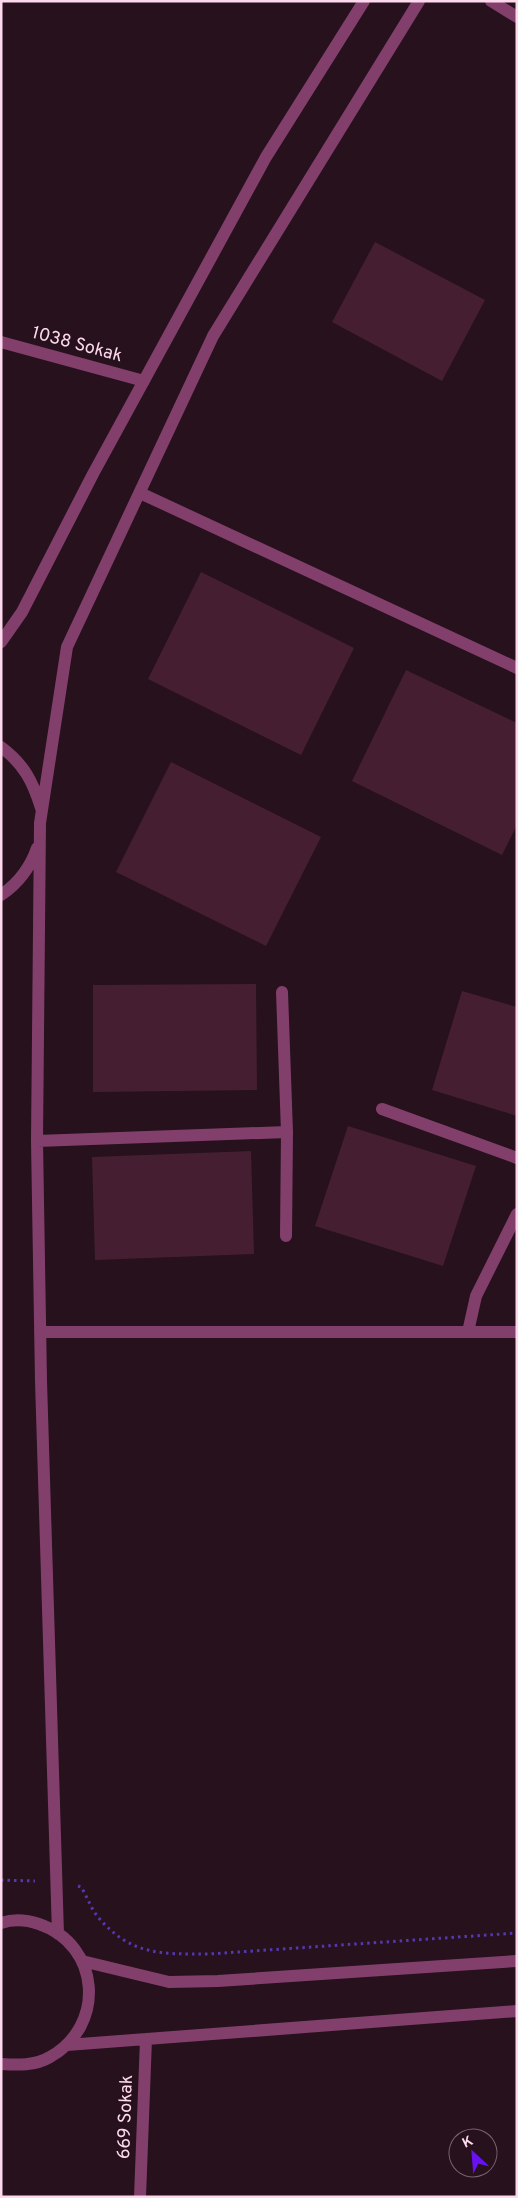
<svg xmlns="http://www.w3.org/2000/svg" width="518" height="2198" font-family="Overpass,sans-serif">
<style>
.building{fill:#461e32}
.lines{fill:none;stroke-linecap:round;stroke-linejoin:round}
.path{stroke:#5438b2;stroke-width:3;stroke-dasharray:2.5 4;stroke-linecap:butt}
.minor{stroke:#823f6c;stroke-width:12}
.labels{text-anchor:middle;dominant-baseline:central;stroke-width:4;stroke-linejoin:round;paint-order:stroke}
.street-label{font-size:18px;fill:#fdd9ee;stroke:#26111c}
</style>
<rect width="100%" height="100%" fill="#26111c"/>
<path class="building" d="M375,242L485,300L442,381L332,322Z
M201,572L354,648L301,755L148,679Z
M406,670L517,723V825L502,855L352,781Z
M171,762L321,837L266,946L116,872Z
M256,984L257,1090L93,1092V985Z
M462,991L517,1007V1116L432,1090Z
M348,1126L476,1166L443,1266L315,1226Z
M251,1151L254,1254L95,1260L92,1157Z"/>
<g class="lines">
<path class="path" d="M1,1880L35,1881
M78,1886L81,1887C87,1896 91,1909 98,1917C131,1956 162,1954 209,1954L517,1933"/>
<path class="minor" d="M491,1L517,17
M1,342L144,381
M140,493L517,668
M1,642L22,612L93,474L266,157L364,1
M1,747C24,764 33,782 41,808
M1,895C19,883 30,868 37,848
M282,992L287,1132L286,1236
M382,1109L517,1158
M37,1141L287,1132
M40,1332H517
M468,1332L476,1296L517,1214
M1,1923C13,1919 27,1920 39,1924C101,1945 106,2026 50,2057C35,2066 17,2065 1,2064
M58,1934L41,1381L37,1141L40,823L67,647L213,336L419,1
M82,1961L169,1982L218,1981L517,1961
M67,2045L517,2011
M140,2197L146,2039"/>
</g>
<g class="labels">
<g class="street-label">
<text transform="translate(77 345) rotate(15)">1038 Sokak</text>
<text transform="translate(126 2117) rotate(-88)">669 Sokak</text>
</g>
</g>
<rect width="518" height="2198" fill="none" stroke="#fdd9ee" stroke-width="5"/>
<g transform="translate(473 2153) rotate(334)"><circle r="24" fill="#26111c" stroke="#7c6170"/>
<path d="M0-4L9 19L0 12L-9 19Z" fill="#6911f0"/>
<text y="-8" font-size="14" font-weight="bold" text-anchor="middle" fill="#fdd9ee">K</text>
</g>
</svg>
